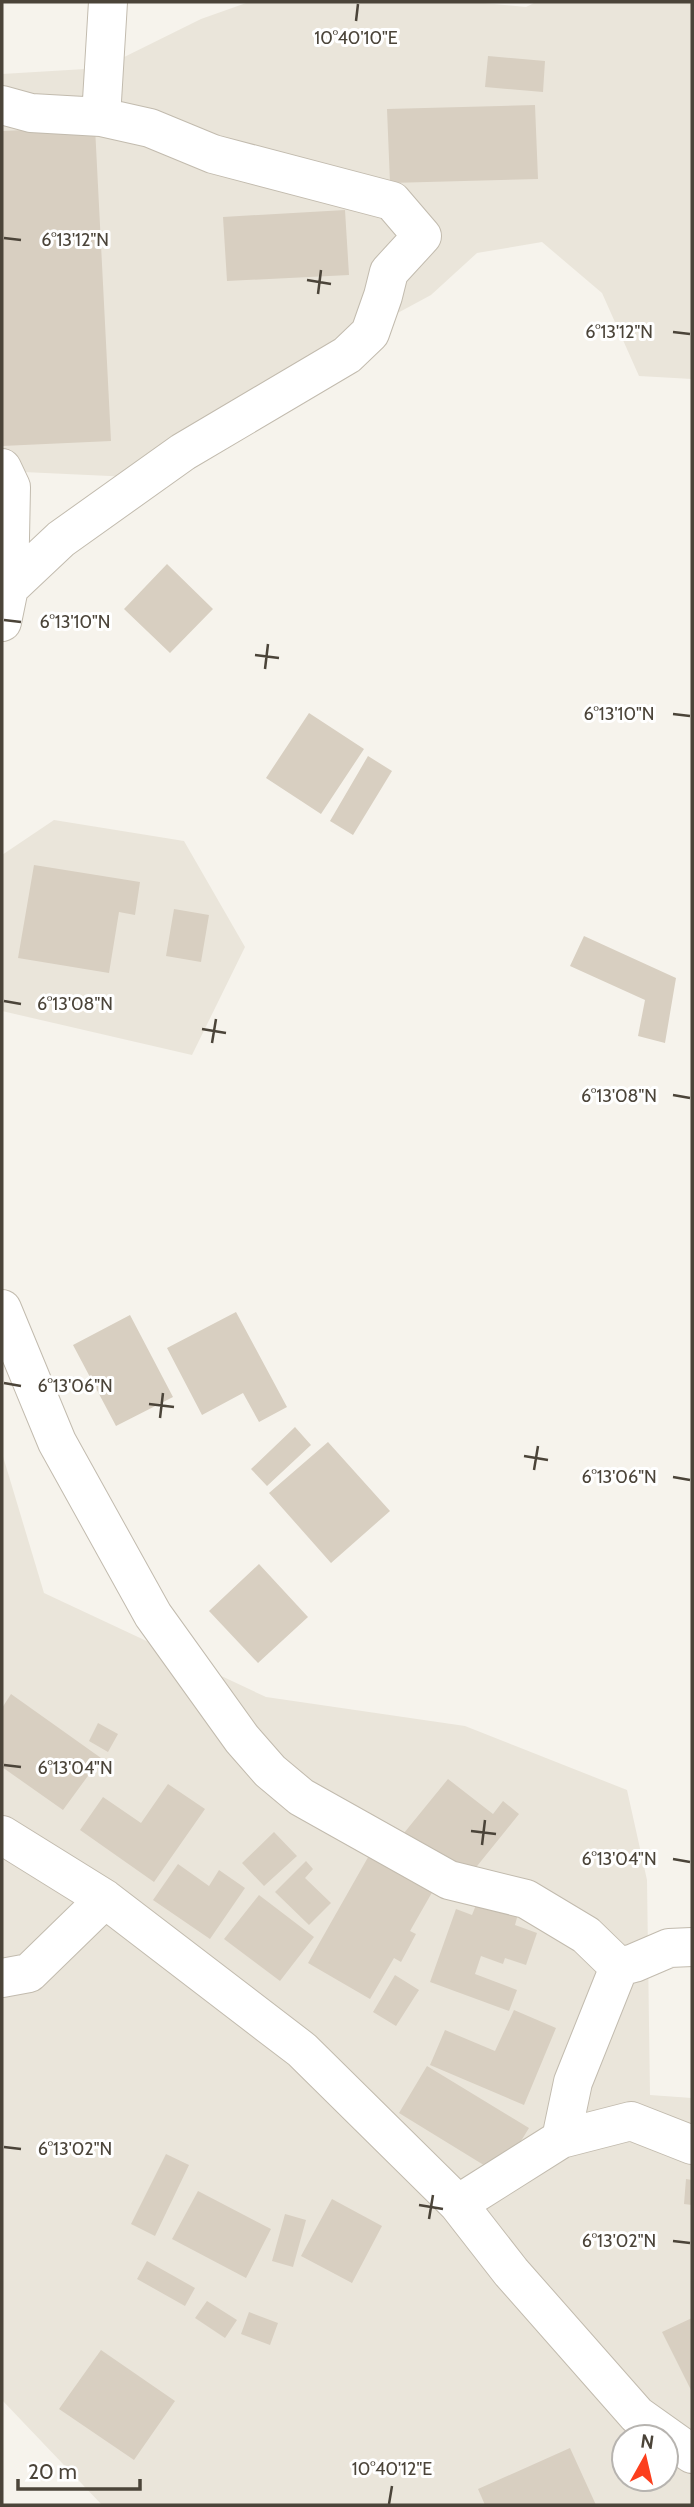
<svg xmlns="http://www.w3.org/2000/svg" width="694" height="2507" font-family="Cabin,sans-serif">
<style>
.residential{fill:#eae5da;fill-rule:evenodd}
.building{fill:#d8cfc1}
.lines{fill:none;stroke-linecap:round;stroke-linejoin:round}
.minor-casing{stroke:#c2bbae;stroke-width:40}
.minor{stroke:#fff;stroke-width:38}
.ticks{fill:none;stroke:#4b4439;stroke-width:2.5}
.ticks-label{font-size:18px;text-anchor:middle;fill:#4b4439;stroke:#fff;stroke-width:6;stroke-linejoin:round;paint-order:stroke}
</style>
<rect width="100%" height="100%" fill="#f6f3ec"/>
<path class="residential" d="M249,2H473L526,7L536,2H692V379L639,376L602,293L542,242L477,253L431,295L303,364L131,477L2,471V74L102,68L201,19Z
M54,820L184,841L245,947L192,1055L2,1011V855Z
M2,1453L44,1593L266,1697L465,1726L627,1790L647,1880L650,2095L692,2098V2505H102L2,2400ZM624,2437H666V2479H624Z"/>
<path class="building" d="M488,56L545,61L543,92L485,87Z
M535,105L538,179L390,183L387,109Z
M95,127L111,441L2,446V131Z
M345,210L349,275L227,281L223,217Z
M167,564L213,609L170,653L124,609Z
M309,713L364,749L321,814L266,778Z
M368,756L392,771L353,835L330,821Z
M34,865L140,882L135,915L119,912L109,973L18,958Z
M174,909L209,915L201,962L166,956Z
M584,936L676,978L665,1043L638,1036L645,1000L570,966Z
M236,1312L287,1407L259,1422L243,1393L202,1415L167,1348Z
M130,1315L173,1397L116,1426L73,1345Z
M295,1427L311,1445L267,1486L251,1469Z
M328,1442L390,1511L331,1563L269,1493Z
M259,1564L308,1617L258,1663L209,1611Z
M11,1694L101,1758L63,1810L2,1767V1708Z
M98,1723L118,1734L108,1752L89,1741Z
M448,1779L493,1814L503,1801L519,1814L465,1881L404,1833Z
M168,1784L205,1809L154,1882L80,1830L103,1797L141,1823Z
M274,1832L297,1856L264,1886L242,1863Z
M371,1852L434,1889L410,1931L416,1934L401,1962L394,1958L370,1999L308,1963Z
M306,1861L313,1869L305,1878L331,1903L309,1925L275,1892Z
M178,1864L209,1886L219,1870L245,1888L210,1939L153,1900Z
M259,1895L314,1937L280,1981L224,1939Z
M478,1900L518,1914L515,1925L537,1933L526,1965L505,1958L503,1964L481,1956L475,1974L517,1990L509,2011L430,1982L456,1909L472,1915Z
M395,1975L419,1990L396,2026L373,2012Z
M514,2010L556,2028L524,2105L430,2065L445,2030L495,2051Z
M427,2066L529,2128L500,2175L399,2113Z
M166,2154L189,2165L155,2236L131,2224Z
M686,2179L692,2180V2205L684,2204Z
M198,2191L271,2229L246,2278L172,2239Z
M332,2199L382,2226L352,2283L301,2256Z
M285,2214L306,2220L293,2267L272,2261Z
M147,2261L195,2288L185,2306L137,2279Z
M207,2301L237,2320L225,2338L195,2318Z
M249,2312L278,2323L270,2345L241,2334Z
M692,2318V2392L662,2332Z
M101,2350L175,2401L134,2460L59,2409Z
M570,2448L596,2505H485L478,2489Z"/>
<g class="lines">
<defs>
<path id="minor" d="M2,105L31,113L101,117L150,128L213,154L392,201L422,236L389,272L383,296L370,333L347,355L183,452L61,539L9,588
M101,117L108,2
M2,468L11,487L9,588L2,622
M2,1309L57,1442L153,1615L242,1739L270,1771L301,1797L449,1880L526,1899L586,1935L619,1967
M2,1835L105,1899L302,2050L458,2204L511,2272L637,2415L692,2454
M619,1967L634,1963L669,1948L692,1947
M2,1978L29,1973L105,1899
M561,2139L631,2121L692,2145
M458,2204L561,2139L573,2082L619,1967"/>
</defs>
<use href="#minor" class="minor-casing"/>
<use href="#minor" class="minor"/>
</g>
<path class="ticks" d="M356,21L358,4M4,238L21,240M307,280L331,284M318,294L321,270M673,332L690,334M4,620L21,622M255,655L279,658M265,669L268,644M673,714L690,716M4,1001L21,1004M202,1029L226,1033M212,1043L216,1019M673,1095L690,1098M4,1383L21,1386M149,1404L174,1407M160,1418L163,1393M524,1456L548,1460M534,1470L538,1446M673,1477L690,1480M4,1765L21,1767M471,1831L496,1834M482,1845L485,1820M673,1859L690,1862M4,2147L21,2149M419,2205L443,2209M429,2219L433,2195M673,2241L690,2243M389,2504L392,2486"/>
<g class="ticks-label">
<text x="356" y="44">10°40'10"E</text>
<text x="75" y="246">6°13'12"N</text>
<text x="619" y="338">6°13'12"N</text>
<text x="75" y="628">6°13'10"N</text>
<text x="619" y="720">6°13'10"N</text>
<text x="75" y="1010">6°13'08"N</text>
<text x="619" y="1102">6°13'08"N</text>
<text x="75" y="1392">6°13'06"N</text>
<text x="619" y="1483">6°13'06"N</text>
<text x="75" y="1774">6°13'04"N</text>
<text x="619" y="1865">6°13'04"N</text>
<text x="75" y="2155">6°13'02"N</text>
<text x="619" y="2247">6°13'02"N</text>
<text x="392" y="2475">10°40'12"E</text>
</g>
<rect width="694" height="2507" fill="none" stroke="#4b4439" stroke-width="7"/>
<g transform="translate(645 2458) rotate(8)"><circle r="33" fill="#ffffff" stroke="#b7b4b0" stroke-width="2"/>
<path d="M0-5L12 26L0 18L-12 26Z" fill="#fc3f1d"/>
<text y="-10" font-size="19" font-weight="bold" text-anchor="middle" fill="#4b4439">N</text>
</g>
<path d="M18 2479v10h122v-10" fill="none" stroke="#4b4439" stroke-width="3.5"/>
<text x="28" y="2479" font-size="21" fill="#4b4439" stroke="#ffffff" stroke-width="5" paint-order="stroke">20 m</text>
</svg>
